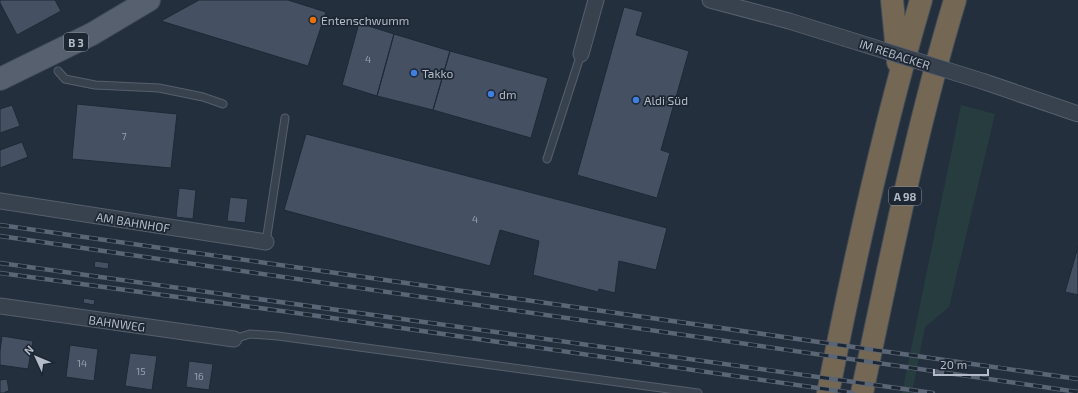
<svg xmlns="http://www.w3.org/2000/svg" width="1078" height="393" font-family="'Exo 2',sans-serif">
<style>
.green{fill:#263c3f}
.building{fill:#455162;stroke:#1f2835}
.lines{fill:none;stroke-linecap:round;stroke-linejoin:round}
.lane-casing{stroke:#565f6c;stroke-width:9}
.street-casing{stroke:#565f6c;stroke-width:17}
.primary-casing{stroke:#414a57;stroke-width:24}
.highway-casing{stroke:#434c59;stroke-width:24}
.lane{stroke:#38414e;stroke-width:7}
.street{stroke:#38414e;stroke-width:15}
.primary{stroke:#56606e;stroke-width:22}
.highway{stroke:#746855;stroke-width:22}
.rail-casing{stroke:#5a6575;stroke-width:4.5}
.rail{stroke:#1d2633;stroke-width:3;stroke-dasharray:9;stroke-linecap:butt}
.street-bridge-casing{stroke:#565f6c;stroke-width:17;stroke-linecap:butt}
.street-bridge{stroke:#38414e;stroke-width:15}
.food-dot{fill:#e8710a;stroke:#1d2633;stroke-width:1.5}
.shop-dot{fill:#3f7fe0;stroke:#1d2633;stroke-width:1.5}
.labels{text-anchor:middle;dominant-baseline:central;stroke-width:3.5;stroke-linejoin:round;paint-order:stroke}
.number-label{font-size:10px;fill:#98a1af}
.shield{fill:#1d2633;stroke:#878f9c;stroke-width:1}
.shield-label{font-size:11px;font-weight:bold;fill:#b4bcc9}
.poi-label{font-size:12px;fill:#b4bcc9;stroke:#1d2633;text-anchor:start}
.street-label{font-size:12px;fill:#b4bcc9;stroke:#1d2633}
</style>
<rect width="100%" height="100%" fill="#242f3e"/>
<path class="green" d="M961,105L995,114L949,307L925,327L912,393H902Z"/>
<path class="building" d="M0,0H55L61,11L17,35L0,3Z
M199,0H288L326,12L308,66L161,21Z
M624,7L643,12L636,35L689,51L661,150L670,153L657,198L577,175Z
M359,23L394,34L377,96L342,85Z
M394,34L450,51L433,110L377,96Z
M450,51L548,78L531,138L433,110Z
M77,104L177,114L171,168L72,159Z
M12,105L20,126L0,133V109Z
M306,134L667,228L656,270L619,261L615,293L599,289L598,292L533,275L539,241L500,230L490,266L284,210Z
M22,142L28,157L0,168V150Z
M179,188L196,190L193,219L176,217Z
M230,197L248,199L245,223L227,221Z
M1078,247V295L1065,292Z
M95,261L109,263L108,269L94,267Z
M84,298L95,300L94,305L83,303Z
M2,336L33,341L28,369L0,365V351Z
M70,345L98,349L94,381L66,377Z
M130,353L157,356L152,390L125,386Z
M189,361L213,364L209,390L186,387Z
M7,379L9,391L5,392V393H0V380Z"/>
<g class="lines">
<defs>
<path id="lane" d="M58,71L65,79L95,85L159,88L203,97L223,104
M547,159L581,54
M266,242L285,118
M234,339L250,334L278,336L698,393"/>
<path id="street" d="M710,0L789,21L844,38
M581,54L596,0
M985,82L1078,114
M0,201L266,242
M0,306L234,339"/>
<path id="primary" d="M0,79L92,34L149,0"/>
<path id="highway" d="M892,0L898,62
M828,393C854,261 883,129 921,0
M862,393C890,261 916,129 955,0"/>
</defs>
<use href="#lane" class="lane-casing"/>
<use href="#street" class="street-casing"/>
<use href="#primary" class="primary-casing"/>
<use href="#highway" class="highway-casing"/>
<use href="#lane" class="lane"/>
<use href="#street" class="street"/>
<use href="#primary" class="primary"/>
<use href="#highway" class="highway"/>
<defs>
<path id="rail" d="M0,225L1078,379
M0,236L1078,392
M0,263L933,393
M0,273L318,316L853,393"/>
</defs>
<use href="#rail" class="rail-casing"/>
<use href="#rail" class="rail"/>
<defs>
<path id="street-bridge" d="M844,38L985,82"/>
</defs>
<use href="#street-bridge" class="street-bridge-casing"/>
<use href="#street-bridge" class="street-bridge"/>
</g>
<circle class="food-dot" cx="313" cy="20" r="4"/>
<g class="shop-dot">
<circle cx="414" cy="73" r="4"/>
<circle cx="491" cy="94" r="4"/>
<circle cx="636" cy="100" r="4"/>
</g>
<g class="labels">
<g class="number-label">
<text x="368" y="59">4</text>
<text x="124" y="136">7</text>
<text x="475" y="219">4</text>
<text x="82" y="363">14</text>
<text x="141" y="371">15</text>
<text x="199" y="376">16</text>
</g>
<g class="shield">
<rect x="64" y="33" width="24" height="18" rx="3"/>
<rect x="889" y="187" width="32" height="18" rx="3"/>
</g>
<g class="shield-label">
<text x="76" y="42">B 3</text>
<text x="905" y="196">A 98</text>
</g>
<g class="poi-label">
<text x="321" y="20">Entenschwumm</text>
<text x="422" y="73">Takko</text>
<text x="499" y="94">dm</text>
<text x="644" y="100">Aldi Süd</text>
</g>
<g class="street-label">
<text transform="translate(895 54) rotate(18)">IM REBACKER</text>
<text transform="translate(133 222) rotate(9)">AM BAHNHOF</text>
<text transform="translate(117 323) rotate(8)">BAHNWEG</text>
</g>
</g>
<g transform="translate(36 357) rotate(314)" stroke="#1d2633" stroke-width="3" paint-order="stroke">
<path d="M0-3L7 15L0 10L-7 15Z" fill="#b4bcc9"/>
<text y="-6" font-size="11" font-weight="bold" text-anchor="middle" fill="#b4bcc9">N</text>
</g>
<path d="M934 369v6h54v-6" fill="none" stroke="#b4bcc9" stroke-width="2"/>
<text x="940" y="369" font-size="12" fill="#b4bcc9" stroke="#1d2633" stroke-width="3" paint-order="stroke">20 m</text>
</svg>
